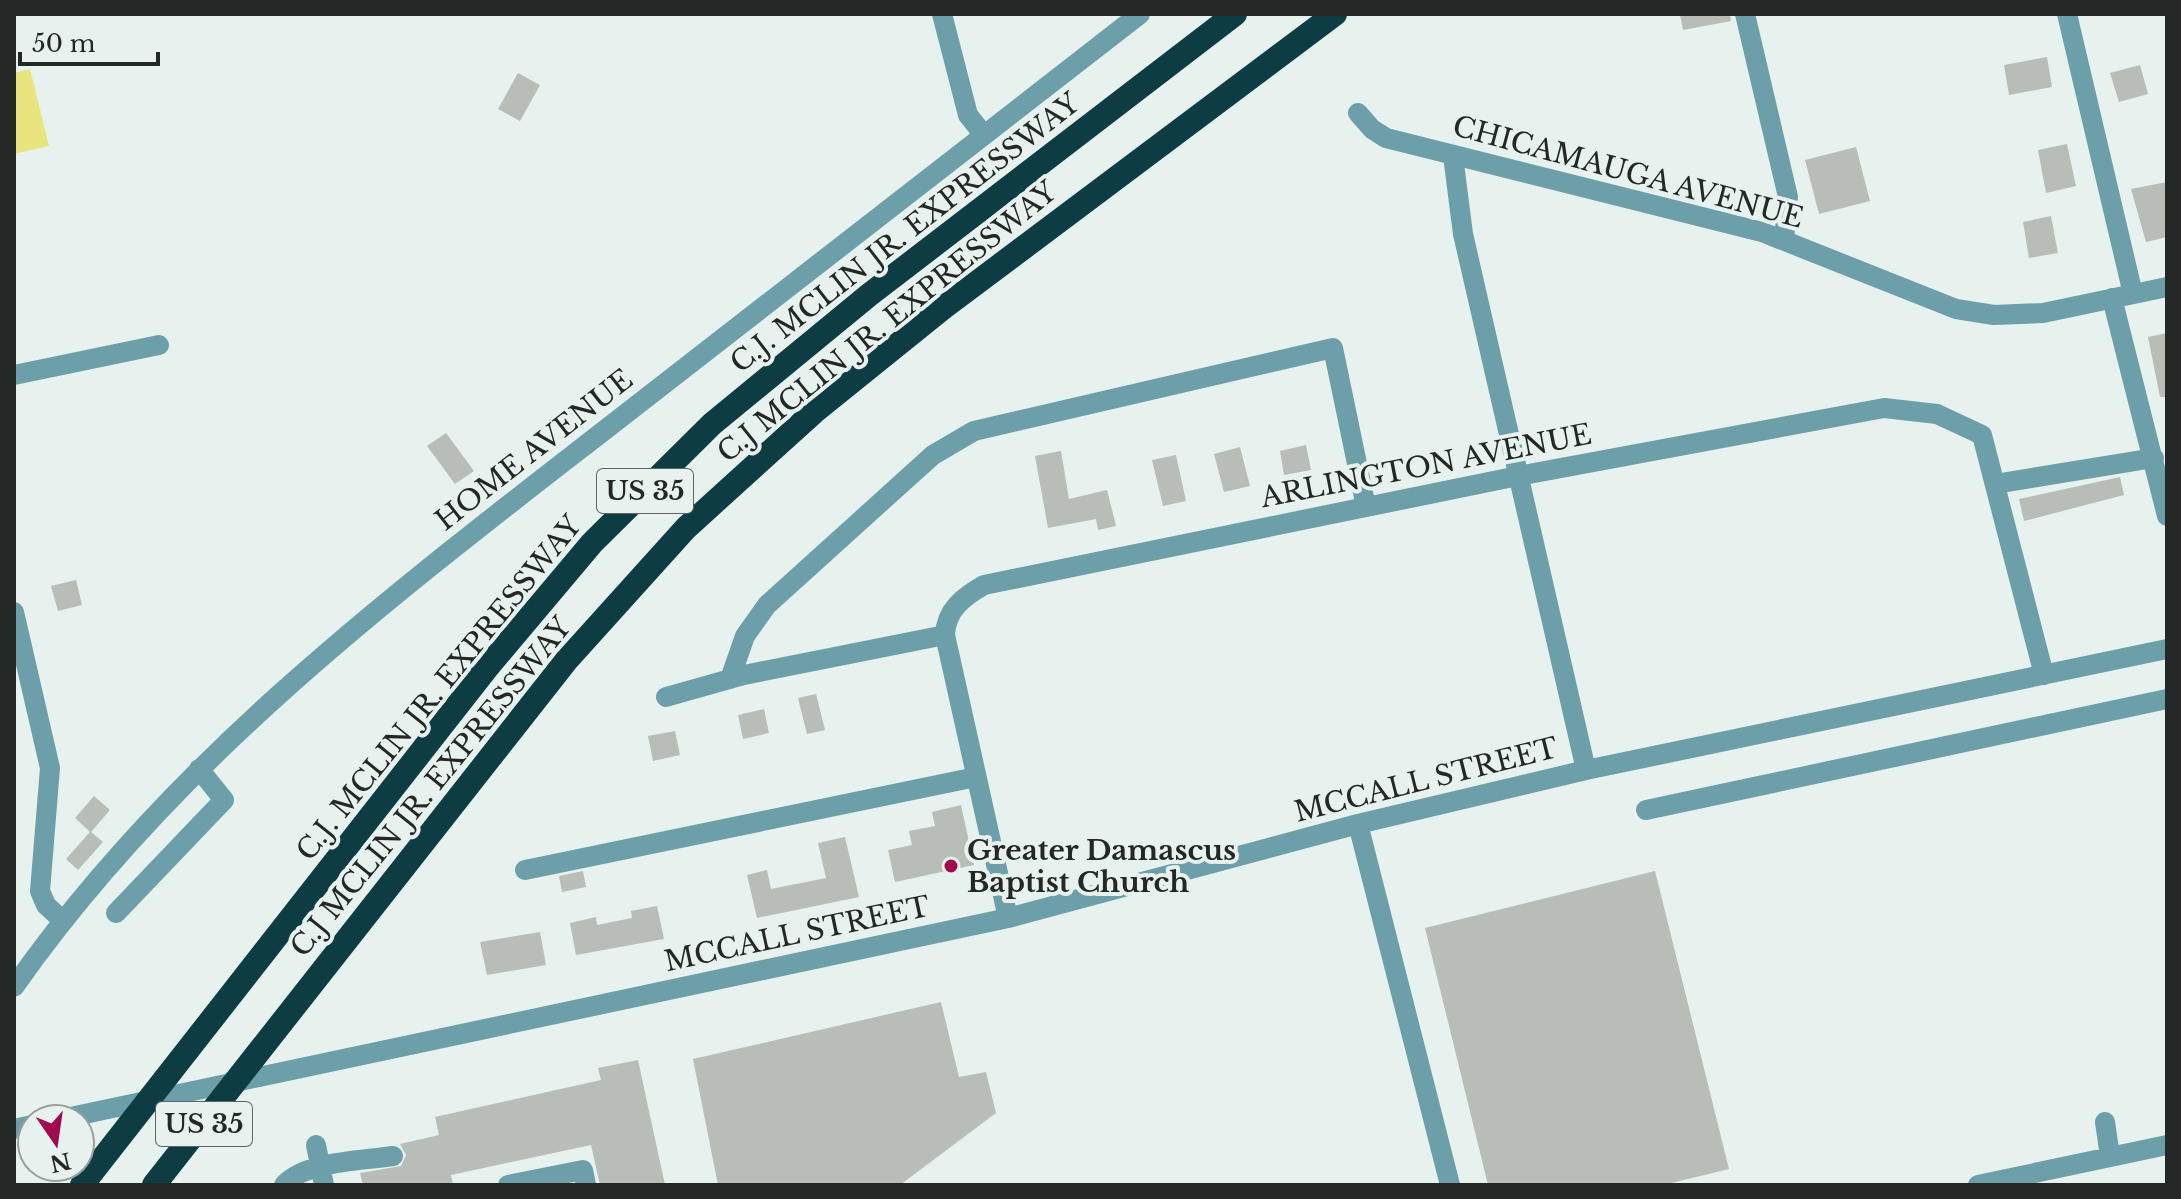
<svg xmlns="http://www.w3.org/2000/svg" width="2181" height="1199" font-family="'Libre Baskerville',serif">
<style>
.green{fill:#e8e47e}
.building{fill:#b8bdb7}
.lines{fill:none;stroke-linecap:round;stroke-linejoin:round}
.minor{stroke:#6c9fa9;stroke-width:20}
.highway{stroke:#0d3c43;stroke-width:24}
.poi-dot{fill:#a00a4f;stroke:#e7f1ee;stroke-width:3}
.labels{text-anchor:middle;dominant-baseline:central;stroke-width:8;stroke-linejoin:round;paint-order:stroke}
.shield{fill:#e7f1ee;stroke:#5e6462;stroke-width:2}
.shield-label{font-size:26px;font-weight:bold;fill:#232726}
.street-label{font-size:28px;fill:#232726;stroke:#e7f1ee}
.poi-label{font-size:28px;font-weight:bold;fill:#232726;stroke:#e7f1ee;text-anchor:start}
</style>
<rect width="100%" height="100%" fill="#e7f1ee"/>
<path class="green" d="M30,69L49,146L14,154V73Z"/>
<path class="building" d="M1680,14H1730L1731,21L1683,30Z
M2047,57L2052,87L2009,95L2004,65Z
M2140,65L2148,94L2119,102L2110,73Z
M518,73L540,85L520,121L498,109Z
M2067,144L2076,186L2046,193L2038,150Z
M1856,147L1870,201L1819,214L1805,160Z
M2167,182V237L2146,242L2131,189Z
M2051,216L2058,253L2029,258L2023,222Z
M2167,333V397H2160L2148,337Z
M446,433L474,471L455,484L427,446Z
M1306,445L1311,470L1284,475L1280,451Z
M1240,447L1250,486L1224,492L1214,454Z
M1061,451L1069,499L1107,490L1116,526L1098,530L1096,519L1048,528L1035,456Z
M1176,455L1186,501L1163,506L1152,460Z
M2120,477L2124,495L2024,521L2019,499Z
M76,580L82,605L58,611L51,586Z
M816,694L825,730L807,734L798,698Z
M764,709L769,733L743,739L738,715Z
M675,731L680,755L653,761L648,736Z
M94,796L110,810L91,832L103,842L78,870L66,859L90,832L75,818Z
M961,805L974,865L895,882L888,850L912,845L909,831L935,826L932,812Z
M845,837L859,897L757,918L747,875L767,870L771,889L826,878L818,843Z
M583,871L586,887L562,892L559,876Z
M1655,871L1729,1169L1663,1185H1488L1425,928Z
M657,906L664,939L576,955L570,923L596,917L597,925L632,918L631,911Z
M540,932L546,965L487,975L480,942Z
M941,1002L959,1077L986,1072L996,1113L900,1185H718L693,1059Z
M638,1060L665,1185H600L591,1145L451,1175L453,1185H363L360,1173L401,1166L406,1155L400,1144L439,1135L435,1117L601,1080L598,1068Z"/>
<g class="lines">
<path class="minor" d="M942,14L968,115L983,134
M1745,14L1788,197L1784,239
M2067,14L2133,294
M1358,113L1372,129L1386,138L1762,232L1956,309L1994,315L2043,313L2167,287
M1453,156L1463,234L1586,770
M2112,298L2167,516
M14,375L159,345
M1995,484L2154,458
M14,612L50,768L40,891L46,905L63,921
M730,679L745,636L767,605L933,455L974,431L1333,348L1366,507
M666,697L744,675L945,635
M1646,810L2167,699
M1358,824L1450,1185
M525,870L976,777
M116,913L224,800L199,769
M1008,918L945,635C946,610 963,597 984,585L1518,476L1884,408L1937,414L1982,435L2044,675
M14,987C171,763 387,599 601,433C781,293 961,154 1140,14
M61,1119L1008,918L1358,824L1586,770L2167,649
M2105,1122L2110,1156
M14,1129L32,1125
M316,1145L324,1185
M284,1185C306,1161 361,1161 393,1156
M508,1185L583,1170L586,1185
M1978,1185L2167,1145"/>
<path class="highway" d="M82,1185L486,669L592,543L712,424L869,295L1235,14
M154,1185L566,661L686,528L814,412L943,308L1335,14"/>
</g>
<circle class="poi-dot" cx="951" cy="866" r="8"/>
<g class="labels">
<g class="shield">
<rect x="597" y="469" width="96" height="44" rx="6"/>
<rect x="156" y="1102" width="96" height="44" rx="6"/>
</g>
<g class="shield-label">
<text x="645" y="491">US 35</text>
<text x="204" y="1124">US 35</text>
</g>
<g class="street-label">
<text transform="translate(1628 172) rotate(15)">CHICAMAUGA AVENUE</text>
<text transform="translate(905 233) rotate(-38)">C.J. MCLIN JR. EXPRESSWAY</text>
<text transform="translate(887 322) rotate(-39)">C.J MCLIN JR. EXPRESSWAY</text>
<text transform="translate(534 450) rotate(-38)">HOME AVENUE</text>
<text transform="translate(1426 466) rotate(-11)">ARLINGTON AVENUE</text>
<text transform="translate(439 688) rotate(-51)">C.J. MCLIN JR. EXPRESSWAY</text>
<text transform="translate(1426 780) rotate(-14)">MCCALL STREET</text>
<text transform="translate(431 787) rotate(-51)">C.J MCLIN JR. EXPRESSWAY</text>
<text transform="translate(797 934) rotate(-12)">MCCALL STREET</text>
</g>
<g class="poi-label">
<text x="967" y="850">Greater Damascus<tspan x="967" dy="32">Baptist Church</tspan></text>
</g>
</g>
<rect width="2181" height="1199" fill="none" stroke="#232726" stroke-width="32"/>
<g transform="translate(56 1143) rotate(167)"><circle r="38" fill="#e7f1ee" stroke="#99a09e" stroke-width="2"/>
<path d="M0-6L14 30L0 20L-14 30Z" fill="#a00a4f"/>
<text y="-12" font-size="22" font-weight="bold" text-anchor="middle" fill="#232726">N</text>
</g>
<path d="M20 52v12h138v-12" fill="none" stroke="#232726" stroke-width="4"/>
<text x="32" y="52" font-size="24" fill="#232726" stroke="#e7f1ee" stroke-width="6" paint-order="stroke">50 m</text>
</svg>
